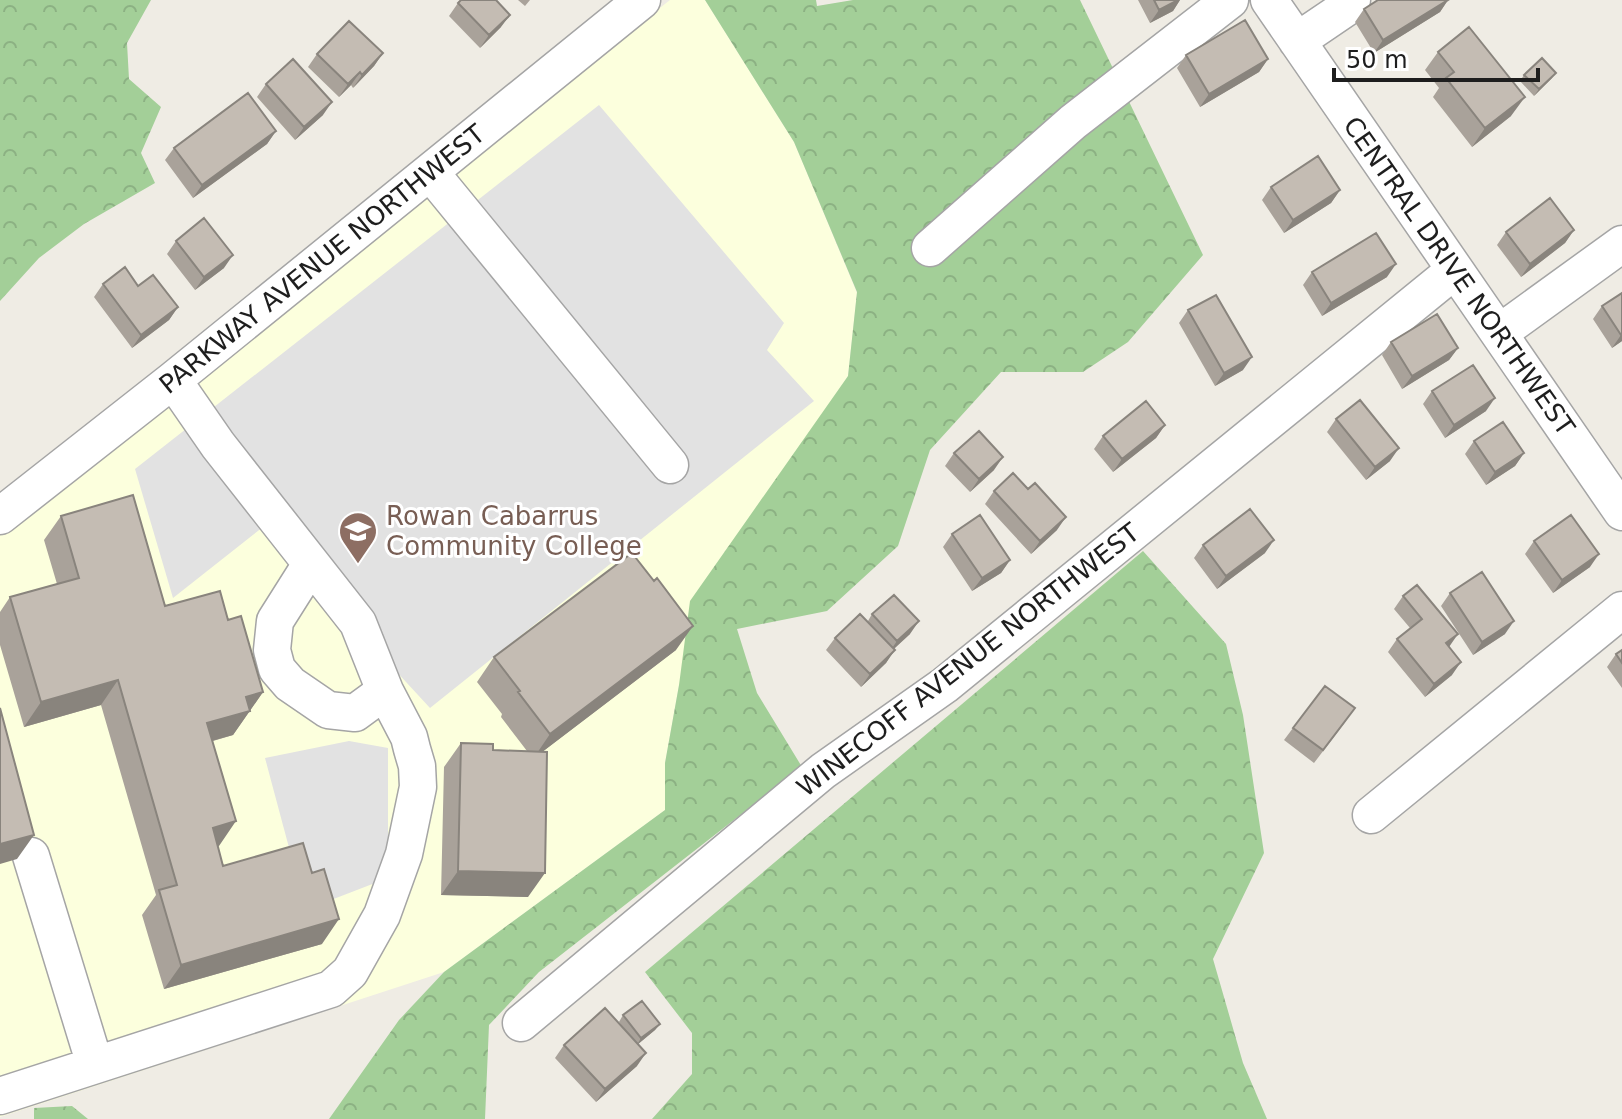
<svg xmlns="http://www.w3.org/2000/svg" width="1622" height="1119" font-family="'DejaVu Sans',sans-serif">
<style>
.education{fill:#fcffdd}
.forest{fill:url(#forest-crowns)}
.parking{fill:#e2e2e2}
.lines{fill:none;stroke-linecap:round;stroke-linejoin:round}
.minor-casing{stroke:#a5a5a5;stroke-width:39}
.minor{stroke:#fff;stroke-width:36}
.wall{fill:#a9a29a}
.shaded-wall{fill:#89847d}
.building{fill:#c4bcb3;stroke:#89847d;stroke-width:2}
.labels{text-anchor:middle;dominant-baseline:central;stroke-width:6;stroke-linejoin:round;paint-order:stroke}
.street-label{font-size:26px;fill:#1e1e1e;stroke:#fff}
.education-label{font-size:26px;fill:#785e54;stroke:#fff;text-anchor:start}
</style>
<defs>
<pattern id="forest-crowns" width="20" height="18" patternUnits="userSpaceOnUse" patternTransform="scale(2)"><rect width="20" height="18" fill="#a3cf98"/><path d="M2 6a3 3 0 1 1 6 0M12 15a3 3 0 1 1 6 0" fill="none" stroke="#8cb183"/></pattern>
</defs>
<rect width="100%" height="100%" fill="#efece4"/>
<path class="education" d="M670,0H705L794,142L857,293L848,376L679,685L665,763V810L444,972L0,1117V529Z"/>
<path class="forest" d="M0,0H151L127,43L129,79L161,107L141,153L155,183L84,224L39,258L0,301Z
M705,0H816L817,6L853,0H1080L1203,255L1128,342L1083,372H1001L930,450L898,546L827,611L737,629L757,693L802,767L539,972L489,1025L485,1119H329L399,1020L444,972L665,810V763L679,685L690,601L848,376L857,292L794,142Z
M1143,551L1226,644L1243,715L1264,853L1213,959L1243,1063L1267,1119H652L692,1074V1033L645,972Z
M72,1106L88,1119H34V1108Z"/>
<path class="parking" d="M599,105L784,323L767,350L814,401L430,708L263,527L173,598L135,469Z
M349,741L388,748V878L331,900L299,885L265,758Z"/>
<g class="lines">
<defs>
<path id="minor" d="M1269,0L1622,512
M1297,41L1350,5L1352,0
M430,172L670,465
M930,248L1073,122L1230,0
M1499,333L1622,244
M0,516L173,380L642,0
M311,564L275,621L272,650L277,669L290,684L328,710L355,713L385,691
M1371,815L1622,610
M31,856L95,1065
M521,1023L823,771L945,685L1455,270
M0,1096L331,989L350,972L382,915L404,854L418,787L417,766L412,749L409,737L385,691L358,623L218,445L173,380"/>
</defs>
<use href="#minor" class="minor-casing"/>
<use href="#minor" class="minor"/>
</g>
<path class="wall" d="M518,0H530L525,6Z
M1138,0H1180L1173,11L1150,23Z
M1448,0L1440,12L1374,53L1355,22L1364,9Z
M458,3L501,27L480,48L449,16Z
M1438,52L1511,116L1472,147L1433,97L1439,88L1425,70Z
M383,53L374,66L353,88L351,85L339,97L308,67L317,54Z
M1186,55L1268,59L1259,72L1200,107L1177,68Z
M1556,73L1551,79L1534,96L1520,81L1524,75Z
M266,84L323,115L295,140L257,97Z
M276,131L267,144L193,198L165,160L174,148Z
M1271,187L1340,190L1331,203L1284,233L1262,200Z
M1574,230L1565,243L1521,277L1497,245L1506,232Z
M176,241L224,268L195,290L167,254Z
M1312,272L1387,277L1322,316L1303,285Z
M103,284L138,286L178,307L169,320L132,348L94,297Z
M1622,293V341L1612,348L1593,319L1602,306Z
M1188,310L1243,370L1215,386L1179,323Z
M1391,342L1458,348L1449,360L1402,389L1382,355Z
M1432,391L1486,411L1445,438L1423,404Z
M1336,419L1390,461L1366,480L1327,432Z
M1165,425L1156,438L1113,472L1094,449L1103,436Z
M1474,441L1524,453L1515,466L1486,485L1465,454Z
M954,453L994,470L970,492L945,466Z
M994,491L1057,530L1031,554L985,504Z
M61,516L165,606L228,620L263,692L233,735L213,741L219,846H218L223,866L322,944L164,989L142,915L156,895L101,705L24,727L0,645V612L10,597L57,584L44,540Z
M952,534L1010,560L1001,573L972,591L943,547Z
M1534,541L1590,567L1553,593L1525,554Z
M1203,545L1265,553L1217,589L1194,558Z
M1450,593L1505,634L1473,655L1441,606Z
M1403,596L1449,647L1452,675L1425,697L1388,652L1397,639L1410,628L1394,609Z
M872,614L910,634L894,649L886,663L861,687L826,650L835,638L868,621Z
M676,650L542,752L528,897L441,895L444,767L461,743L493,750L527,751L501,717L502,714L477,682L494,657Z
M1622,650V688L1607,667L1616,654Z
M1346,721L1314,763L1284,740L1293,728Z
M623,1015L660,1024L655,1030L638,1044L637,1066L596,1102L555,1058L564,1045L629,1035L619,1022Z"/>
<path class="shaded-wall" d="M1178,0H1180L1173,11L1150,23L1159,10Z
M1448,0L1440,12L1374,53L1383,40Z
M510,15L501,27L480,48L489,35Z
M383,53L374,66L353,88L362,75Z
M1268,59L1259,72L1200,107L1209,94Z
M360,72L351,85L339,97L348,84Z
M1556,73L1551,79L1534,96L1539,89Z
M1525,97L1511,116L1472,147L1485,128Z
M332,102L323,115L295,140L304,127Z
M276,131L267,144L193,198L202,185Z
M1340,190L1331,203L1284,233L1293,220Z
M1574,230L1565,243L1521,277L1530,264Z
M233,255L224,268L195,290L204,277Z
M1396,264L1387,277L1322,316L1331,303Z
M178,307L169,320L132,348L141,335Z
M1622,334V341L1612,348L1621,335Z
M1458,348L1449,360L1402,389L1412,376Z
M1252,357L1243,370L1215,386L1224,373Z
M1495,398L1486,411L1445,438L1454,425Z
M1165,425L1156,438L1113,472L1122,459Z
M1399,448L1390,461L1366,480L1375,467Z
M1524,453L1515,466L1486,485L1495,472Z
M1003,457L994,470L970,492L979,479Z
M1066,517L1057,530L1031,554L1040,541Z
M1274,540L1265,553L1217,589L1226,576Z
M1599,554L1590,567L1553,593L1562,580Z
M1010,560L1001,573L972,591L982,578Z
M919,621L910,634L888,654L897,641Z
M1514,621L1505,634L1473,655L1482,642Z
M693,626L676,650L533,759L550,734Z
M1458,634L1449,647L1446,643Z
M895,650L886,663L861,687L870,674Z
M1461,662L1452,675L1425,697L1434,684Z
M118,680L101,705L24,727L41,702Z
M263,692L233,735L190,747L207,723L246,697Z
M236,821L219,846L195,853L213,828Z
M34,835L17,859L0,864V844Z
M458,871L545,873L528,897L441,895Z
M339,919L322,944L164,989L181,965Z
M660,1024L655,1030L637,1045L641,1038Z
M646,1053L637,1066L596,1102L605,1089Z"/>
<path class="building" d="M461,0H496L510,15L489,35L458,3Z
M1154,0H1178L1159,10Z
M1378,0H1448L1383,40L1364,9Z
M1245,20L1268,59L1209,94L1186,55Z
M349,21L383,53L362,75L360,72L348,84L317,54Z
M1469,27L1525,97L1485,128L1446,78L1454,72L1438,52Z
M1542,58L1556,73L1539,89L1524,75Z
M293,59L332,102L304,127L266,84Z
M248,93L276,131L202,185L174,148Z
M1318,156L1340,190L1293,220L1271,187Z
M1550,198L1574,230L1530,264L1506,232Z
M204,218L233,255L204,277L176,241Z
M1376,233L1396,264L1331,303L1312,272Z
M125,267L138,286L153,275L178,307L141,335L103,284Z
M1622,293V334L1621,335L1602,306Z
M1216,295L1252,357L1224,373L1188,310Z
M1437,314L1458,348L1412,376L1391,342Z
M1473,365L1495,398L1454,425L1432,391Z
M1360,400L1399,448L1375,467L1336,419Z
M1146,401L1165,425L1122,459L1103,436Z
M1503,422L1524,453L1495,472L1474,441Z
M979,431L1003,457L979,479L954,453Z
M1013,473L1028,489L1035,483L1066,517L1040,541L994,491Z
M133,495L165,606L220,591L228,620L241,616L263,692L246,697L250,711L207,723L236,821L213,828L223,866L303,843L312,873L324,869L339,919L181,965L159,890L177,885L118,680L41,702L10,597L79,578L61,516Z
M1250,509L1274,540L1226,576L1203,545Z
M980,515L1010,560L982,578L952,534Z
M1571,515L1599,554L1562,580L1534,541Z
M632,553L654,581L657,578L693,626L550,734L518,692L520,691L494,657Z
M1482,572L1514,621L1482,642L1450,593Z
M1417,585L1458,634L1446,643L1461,662L1434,684L1397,639L1422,619L1403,596Z
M894,595L919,621L897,641L872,614Z
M860,614L895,650L870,674L835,638Z
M1622,650V663L1616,654Z
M1325,686L1355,708L1323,750L1293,728Z
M0,708L34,835L0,844Z
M461,743L493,744V750L547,752L545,873L458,871Z
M642,1001L660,1024L641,1038L623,1015Z
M605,1008L646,1053L605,1089L564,1045Z"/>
<defs>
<symbol id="university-pin" viewBox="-11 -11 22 30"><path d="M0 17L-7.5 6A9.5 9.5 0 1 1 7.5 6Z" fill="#8d6e63" stroke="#fff"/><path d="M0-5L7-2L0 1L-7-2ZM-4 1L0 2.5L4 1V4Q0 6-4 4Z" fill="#fff"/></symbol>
</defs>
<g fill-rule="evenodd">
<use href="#university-pin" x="336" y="509" width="44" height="60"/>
</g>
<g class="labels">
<g class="street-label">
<text transform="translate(322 259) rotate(-39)">PARKWAY AVENUE NORTHWEST</text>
<text transform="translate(1459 276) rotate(55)">CENTRAL DRIVE NORTHWEST</text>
<text transform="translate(968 660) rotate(-38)">WINECOFF AVENUE NORTHWEST</text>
</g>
<g class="education-label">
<text x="386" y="516">Rowan Cabarrus<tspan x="386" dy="30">Community College</tspan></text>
</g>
</g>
<path d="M1334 68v12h204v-12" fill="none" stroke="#1e1e1e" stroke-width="4"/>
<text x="1346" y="68" font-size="24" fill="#1e1e1e" stroke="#ffffff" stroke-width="6" paint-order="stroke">50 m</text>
</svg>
